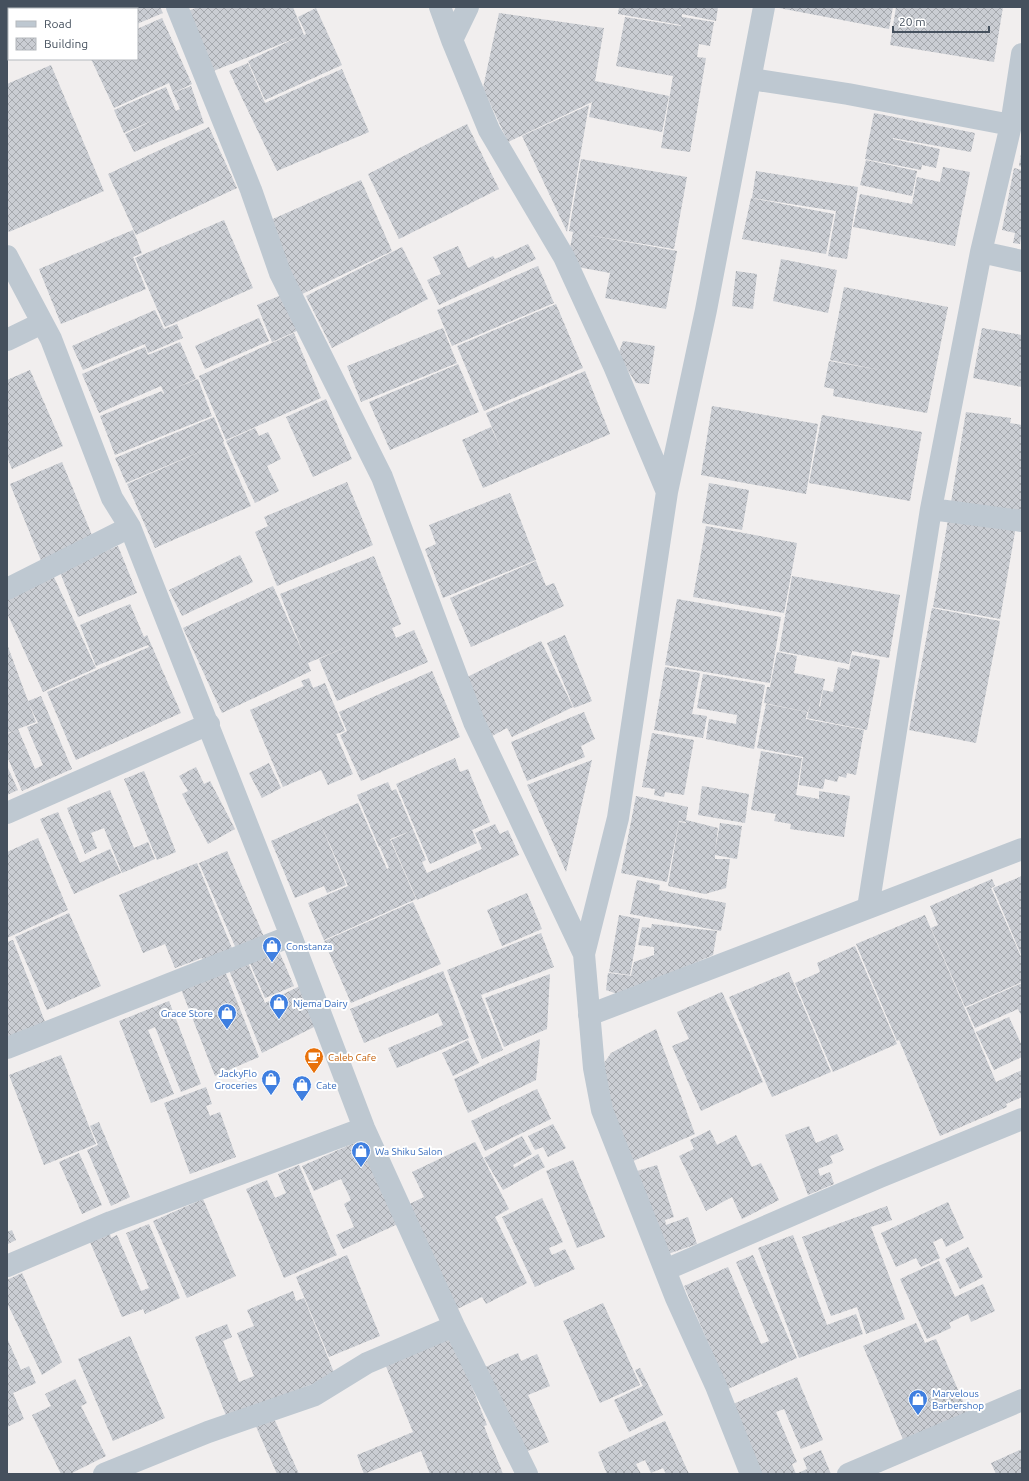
<svg xmlns="http://www.w3.org/2000/svg" width="1029" height="1481" font-family="Ubuntu,sans-serif">
<style>
.building{fill:url(#building-cross-hatch);fill-rule:evenodd}
.lines{fill:none;stroke-linecap:round;stroke-linejoin:round}
.street{stroke:#bec8d1;stroke-width:22}
.labels{text-anchor:middle;dominant-baseline:central;stroke-width:4;stroke-linejoin:round;paint-order:stroke}
.shop-label{font-size:10px;fill:#366cbe;stroke:#fff;text-anchor:start}
.food-label{font-size:10px;fill:#c56008;stroke:#fff;text-anchor:start}
</style>
<defs>
<pattern id="building-cross-hatch" width="8" height="8" patternUnits="userSpaceOnUse"><rect width="8" height="8" fill="#cacdd3"/><path d="M0 0l8 8M0 8l8-8" fill="none" stroke="#a6a9ae"/></pattern>
</defs>
<rect width="100%" height="100%" fill="#f1eeee"/>
<path class="building" d="M7,7H45L46,9H9V53L7,54Z
M105,7H160L163,13L137,24V9H101Z
M198,7H293L304,35L306,34L298,17L316,8L342,65L265,100L248,61L298,37L211,72L188,11Z
M619,7H718L716,21L682,14V17L714,22L710,46L699,44L697,57L706,58L690,152L661,148L673,76L616,66L625,17L681,26V25L618,14Z
M779,7H893L889,29L779,8Z
M896,7H1003L994,62L890,45Z
M499,13L604,28L595,81L669,96L662,132L589,117L592,102L508,142L483,88Z
M162,18L192,84L173,93L169,83L114,108L91,59H137V29Z
M248,63L265,103L342,69L369,132L277,171L229,71Z
M51,65L104,191L9,232L7,229V84Z
M191,86L204,123L134,152L125,134L156,119L124,133L114,110L166,87L176,111L180,109L173,93Z
M589,105L567,232L522,136Z
M874,113L975,133L971,152L893,138V139L940,149L936,168L922,165L921,170L865,159Z
M467,124L499,189L399,239L368,174Z
M209,127L237,188L136,235L108,174Z
M1021,154H1022V167L1019,166Z
M581,159L687,177L674,249L582,234L677,251L666,309L605,298L610,273L567,265L573,232L569,231Z
M866,160L917,171L912,196L860,185Z
M943,167L970,172L955,246L853,227L860,194L912,204L917,177L940,182Z
M1014,168L1022,170V232L1020,244L1013,243L1015,233L1002,230Z
M756,171L858,187L847,259L828,256L836,211L752,198Z
M361,180L392,251L298,296L266,222Z
M751,198L834,214L826,254L742,239Z
M224,220L253,288L165,327L135,258Z
M133,230L142,253L133,257L146,289L61,324L39,269Z
M528,244L536,259L439,305L427,280L441,274L433,257L458,246L468,268L493,256L495,259Z
M402,247L428,299L332,348L306,296Z
M781,259L837,270L828,313L773,301Z
M538,266L554,303L452,346L437,310Z
M736,271L757,274L753,309L732,306Z
M844,287L948,307L927,413L833,396L834,389L824,387L829,361L880,370L830,360Z
M284,294L299,330L272,342L257,305Z
M556,304L583,368L484,411L457,346Z
M155,310L164,329L177,324L183,338L148,353L145,344L83,370L72,346Z
M259,318L269,341L205,369L195,346Z
M443,328L457,363L361,402L347,366Z
M982,328L1022,335V387L973,378Z
M294,333L321,398L226,440L199,376Z
M623,341L655,346L649,384L636,383L618,355Z
M180,342L196,379L171,390L198,379L212,416L115,455L100,416L162,391L163,394L164,393L161,386L99,413L82,374L145,347L148,355Z
M458,364L479,412L390,450L369,402Z
M30,370L63,446L12,469L7,457V380Z
M585,371L610,434L483,488L462,440L491,427L502,452L486,413Z
M326,399L352,459L313,477L286,417Z
M712,406L818,424L806,494L701,475Z
M966,412L1011,418L1010,423L1022,425V520L950,508Z
M822,415L922,432L910,501L809,483Z
M214,417L224,441L223,442L251,506L155,548L127,484L211,447L126,483L115,458Z
M255,428L259,436L268,432L281,459L267,466L279,491L255,503L226,441Z
M62,462L94,540L42,563L10,484Z
M347,482L373,545L277,586L255,532L268,526L264,517Z
M709,483L749,490L742,530L702,523Z
M510,493L536,560L443,598L425,549L436,544L429,525Z
M949,514L1016,526L1000,619L933,607Z
M706,526L797,543L784,613L693,597Z
M118,546L137,593L78,617L59,570Z
M240,555L253,582L182,616L169,590Z
M374,556L401,624L392,628L396,638L414,630L428,662L337,701L319,659L353,644L308,663L311,671L222,713L183,628L273,586L304,655L280,594Z
M536,561L546,586L554,583L564,606L471,647L450,598Z
M53,575L96,668L43,692L7,613V597Z
M792,576L900,595L889,658L852,651L849,664L779,651Z
M677,599L781,617L770,683L665,665Z
M130,604L144,637L147,635L181,713L76,760L47,692L149,647L148,645L96,666L80,625Z
M932,608L1000,621L976,743L909,730Z
M565,635L592,701L574,708L547,643Z
M541,641L573,707L512,737L507,728L492,736L465,678Z
M7,644L28,701L41,696L72,769L22,791L7,756V734L14,731L7,733ZM29,704L38,723L27,727L43,765L35,769L18,729L36,722Z
M777,652L797,656L794,673L825,679L819,706L820,707L823,690L833,692L838,667L849,670L852,655L880,660L867,730L807,718L811,702L808,712L764,703L767,687H770Z
M665,667L700,673L692,714L707,716L703,738L654,730Z
M432,671L460,737L361,781L340,735L347,731L339,712Z
M703,674L765,685L754,749L706,739L709,719L736,724L737,715L697,708Z
M309,678L313,688L325,683L345,731L336,734L353,774L328,785L321,770L283,787L250,710L304,686L301,681Z
M766,704L807,712L806,719L864,730L856,775L847,773L846,778L839,776L837,782L825,779L823,789L799,785L803,757L757,748Z
M584,712L595,739L581,746L585,757L527,781L511,742Z
M652,733L694,740L684,795L665,792L664,797L654,795L655,789L642,787Z
M761,751L802,758L796,795L819,799V791L850,796L844,837L790,829L791,824L774,821L776,814L751,810Z
M455,758L460,772L468,769L490,822L472,830L477,843L430,864L396,784Z
M592,760L566,872L527,785Z
M269,763L281,788L262,798L249,773Z
M7,766L18,790L7,795Z
M196,767L204,784L210,781L235,829L208,844L182,794L188,791L179,776Z
M144,771L176,852L157,860L124,779Z
M388,782L392,791L396,789L426,860L422,862L427,873L482,849L475,833L495,824L500,834L508,830L519,855L417,900L391,840L411,831L390,839L391,842L379,847L357,795Z
M702,786L749,794L745,823L698,815Z
M110,790L134,848L148,842L155,859L122,873L104,828L91,833L97,848L85,854L67,808Z
M636,796L688,807L686,820L718,828L715,851L720,823L742,826L737,859L715,855V859H730L726,888L705,894L668,886L679,822L686,823V822L679,821L667,882L621,873Z
M358,803L387,869L389,868L380,847L391,842L416,899L324,940L308,903L348,886L319,820Z
M58,812L80,863L110,849L121,873L74,894L40,819Z
M319,820L346,885L327,893L324,886L295,898L271,841Z
M38,838L68,910L7,938V852Z
M227,851L265,939L237,951L199,863Z
M197,863L234,953L205,965L202,958L175,968L165,944L143,953L119,895Z
M1022,876V957L993,888Z
M992,879L995,886L991,888L1022,959V982L965,1007L931,928L938,925L930,906Z
M637,880L660,885L659,890L726,903L721,931L630,914Z
M527,893L542,929L502,946L487,910Z
M413,902L441,964L351,1003L324,941Z
M69,913L101,986L47,1010L15,937Z
M619,915L640,919L630,975L609,972Z
M925,915L996,1082L1022,1070V1097L1006,1104L1007,1107L940,1136L899,1040L897,1041L856,944Z
M652,924L717,931L713,955L620,995L606,990L608,973L634,976L631,975L634,962L654,955V947L638,945L642,927L651,928Z
M541,933L554,967L481,995L503,1050L482,1059L447,970Z
M13,940L47,1027L7,1037V942Z
M855,946L897,1044L833,1072L795,983L820,972L817,963Z
M278,949L294,986L265,998L249,961Z
M246,958L265,1003L304,984L318,1025L262,1053L227,965Z
M223,966L259,1057L215,1076L179,984Z
M443,971L469,1038L397,1068L388,1048L443,1025L438,1013L364,1043L350,1009Z
M789,972L831,1072L772,1097L729,997Z
M550,974L547,1029L504,1047L485,998Z
M1022,983V1017L1018,1009L975,1028L966,1008Z
M722,992L763,1082L701,1111L672,1046L689,1039L677,1012Z
M169,1001L201,1084L181,1092L155,1027L148,1030L174,1094L151,1103L119,1021Z
M1009,1017L1022,1046V1057L994,1070L976,1032Z
M656,1029L695,1134L631,1162L597,1073L611,1053Z
M540,1039L536,1080L468,1113L454,1079Z
M468,1040L479,1063L453,1076L442,1053Z
M61,1055L96,1144L44,1165L9,1075Z
M206,1087L212,1104L206,1106L210,1116L220,1112L236,1157L190,1174L164,1103Z
M537,1089L551,1119L485,1151L471,1121Z
M99,1122L130,1197L111,1206L87,1150L98,1145L90,1126Z
M553,1124L566,1148L548,1157L543,1147L535,1150L528,1136Z
M809,1126L816,1143L837,1134L844,1150L830,1156L833,1163L818,1169L820,1176L830,1172L834,1184L808,1195L785,1135Z
M710,1130L717,1145L736,1135L752,1167L761,1163L779,1200L742,1219L732,1197L706,1211L679,1156L694,1149L690,1140Z
M522,1136L532,1154L513,1165L514,1168L538,1154L545,1167L503,1190L484,1158Z
M361,1140L398,1224L343,1249L336,1235L354,1227L344,1204L351,1200L341,1179L314,1191L302,1166Z
M475,1142L509,1209L495,1217L527,1283L486,1304L482,1297L451,1312L401,1208L424,1197L412,1172Z
M79,1153L102,1205L82,1214L59,1162Z
M573,1160L605,1237L577,1248L546,1171Z
M299,1165L337,1255L284,1278L246,1189L267,1180L275,1198L286,1193L278,1174Z
M657,1165L674,1217L665,1220L666,1225L688,1217L697,1244L665,1255L637,1171Z
M542,1198L563,1242L549,1248L552,1255L565,1249L575,1269L535,1287L502,1217Z
M203,1199L236,1276L187,1298L153,1221Z
M948,1202L964,1238L946,1247L942,1238L933,1242L940,1258L921,1267L916,1258L896,1267L881,1233Z
M887,1206L892,1220L871,1227L905,1319L866,1334L857,1307L831,1316L802,1237Z
M149,1224L180,1298L145,1314L143,1309L122,1317L90,1242L110,1234L111,1238L117,1235L141,1291L149,1288L126,1233Z
M12,1230L16,1240L8,1244L7,1232Z
M793,1235L827,1325L856,1314L863,1334L799,1358L758,1248Z
M968,1247L983,1277L960,1289L945,1259Z
M347,1255L380,1336L329,1357L296,1277Z
M753,1255L797,1358L728,1389L684,1286L728,1267L761,1344L769,1341L736,1262Z
M939,1261L955,1297L983,1284L995,1311L971,1322L968,1314L949,1323L951,1328L927,1339L900,1279Z
M22,1273L62,1362L42,1375L7,1303V1280Z
M293,1291L296,1301L304,1298L335,1375L227,1418L195,1337L227,1324L232,1337L223,1341L239,1382L254,1376L237,1333L254,1326L247,1310Z
M603,1303L640,1385L600,1403L563,1321Z
M916,1323L925,1343L936,1339L969,1415L905,1444L863,1346Z
M130,1336L165,1418L113,1441L78,1359Z
M452,1337L487,1425L484,1426L503,1474H430L421,1451L364,1474L357,1455L413,1432L385,1364Z
M7,1338L21,1370L29,1366L36,1383L13,1393L24,1419L7,1427Z
M518,1353L521,1361L537,1354L550,1386L528,1395L549,1442L514,1457L476,1371Z
M640,1368L663,1415L629,1432L614,1400L643,1386L635,1370Z
M797,1377L823,1440L801,1449L784,1409L776,1412L797,1462L792,1464L796,1474L807,1469L803,1458L821,1450L831,1474H762L733,1404Z
M75,1379L87,1403L81,1406L106,1456L70,1474H61L32,1415L51,1406L45,1394Z
M272,1414L299,1474H277L254,1422Z
M665,1421L689,1474H666L663,1468L651,1473L645,1460L636,1464L641,1474H607L598,1452Z
M1022,1449V1474H996L991,1463Z"/>
<g class="lines">
<path class="street" d="M177,7L251,190L280,273L382,477L474,722L584,954
M440,7L452,40L489,130L564,257L614,366L667,492
M452,40L468,7
M751,79L848,94L1011,125
M981,252L1022,261
M7,256L51,339L112,498L130,527L291,936L364,1128L454,1326L527,1474
M7,340L42,323
M931,509L1022,521
M7,589L130,527
M7,813L209,724
M868,908L931,509L981,252L1011,125L1022,54
M589,1015L1022,849
M7,1048L291,936
M7,1266L111,1222L364,1128
M665,1270L880,1177L1022,1119
M104,1474L208,1432L315,1395L367,1363L454,1326
M751,1474L716,1386L676,1298L602,1110L594,1068L584,954L618,818L667,492L706,310L764,7
M848,1474L1022,1400"/>
</g>
<defs>
<symbol id="shop-pin" viewBox="-11 -11 22 30"><path d="M0 17L-7.5 6A9.5 9.5 0 1 1 7.5 6Z" fill="#3f7fe0" stroke="#fff"/><path d="M-5-2.5h2.3a2.7 3.5 0 0 1 5.4 0H5L5.5 6h-11ZM-1.5-2.5h3a1.5 2.3 0 0 0-3 0Z" fill="#fff"/></symbol>
<symbol id="cafe-pin" viewBox="-11 -11 22 30"><path d="M0 17L-7.5 6A9.5 9.5 0 1 1 7.5 6Z" fill="#e8710a" stroke="#fff"/><path d="M-5.5-4.5H6V0H3Q3 3.5 0 3.5H-2.5Q-5.5 3.5-5.5 0ZM3-3.2v2h1.7v-2ZM-6 4.5H4V6H-6Z" fill="#fff"/></symbol>
</defs>
<g fill-rule="evenodd">
<use href="#shop-pin" x="261" y="935" width="22" height="30"/>
<use href="#shop-pin" x="268" y="992" width="22" height="30"/>
<use href="#shop-pin" x="216" y="1002" width="22" height="30"/>
<use href="#cafe-pin" x="303" y="1046" width="22" height="30"/>
<use href="#shop-pin" x="260" y="1068" width="22" height="30"/>
<use href="#shop-pin" x="291" y="1074" width="22" height="30"/>
<use href="#shop-pin" x="350" y="1140" width="22" height="30"/>
<use href="#shop-pin" x="907" y="1388" width="22" height="30"/>
</g>
<g class="labels">
<g class="shop-label">
<text x="286" y="946">Constanza</text>
<text x="293" y="1003">Njema Dairy</text>
<text x="213" y="1013" text-anchor="end">Grace Store</text>
<text x="257" y="1073" text-anchor="end">JackyFlo<tspan x="257" dy="12">Groceries</tspan></text>
<text x="316" y="1085">Cate</text>
<text x="375" y="1151">Wa Shiku Salon</text>
<text x="932" y="1393">Marvelous<tspan x="932" dy="12">Barbershop</tspan></text>
</g>
<g class="food-label">
<text x="328" y="1057">Caleb Cafe</text>
</g>
</g>
<rect width="1029" height="1481" fill="none" stroke="#45505d" stroke-width="16"/>
<rect x="8" y="8" width="130" height="52" fill="#ffffff" stroke="#b5b9be"/>
<rect x="16" y="21" width="20" height="6" fill="#bec8d1" stroke="#b5b9be"/>
<text x="44" y="28" font-size="12" fill="#45505d">Road</text>
<rect x="16" y="38" width="20" height="12" fill="url(#building-cross-hatch)" stroke="#b5b9be"/>
<text x="44" y="48" font-size="12" fill="#45505d">Building</text>
<path d="M893 26v6h96v-6" fill="none" stroke="#45505d" stroke-width="2"/>
<text x="899" y="26" font-size="12" fill="#45505d" stroke="#ffffff" stroke-width="3" paint-order="stroke">20 m</text>
</svg>
